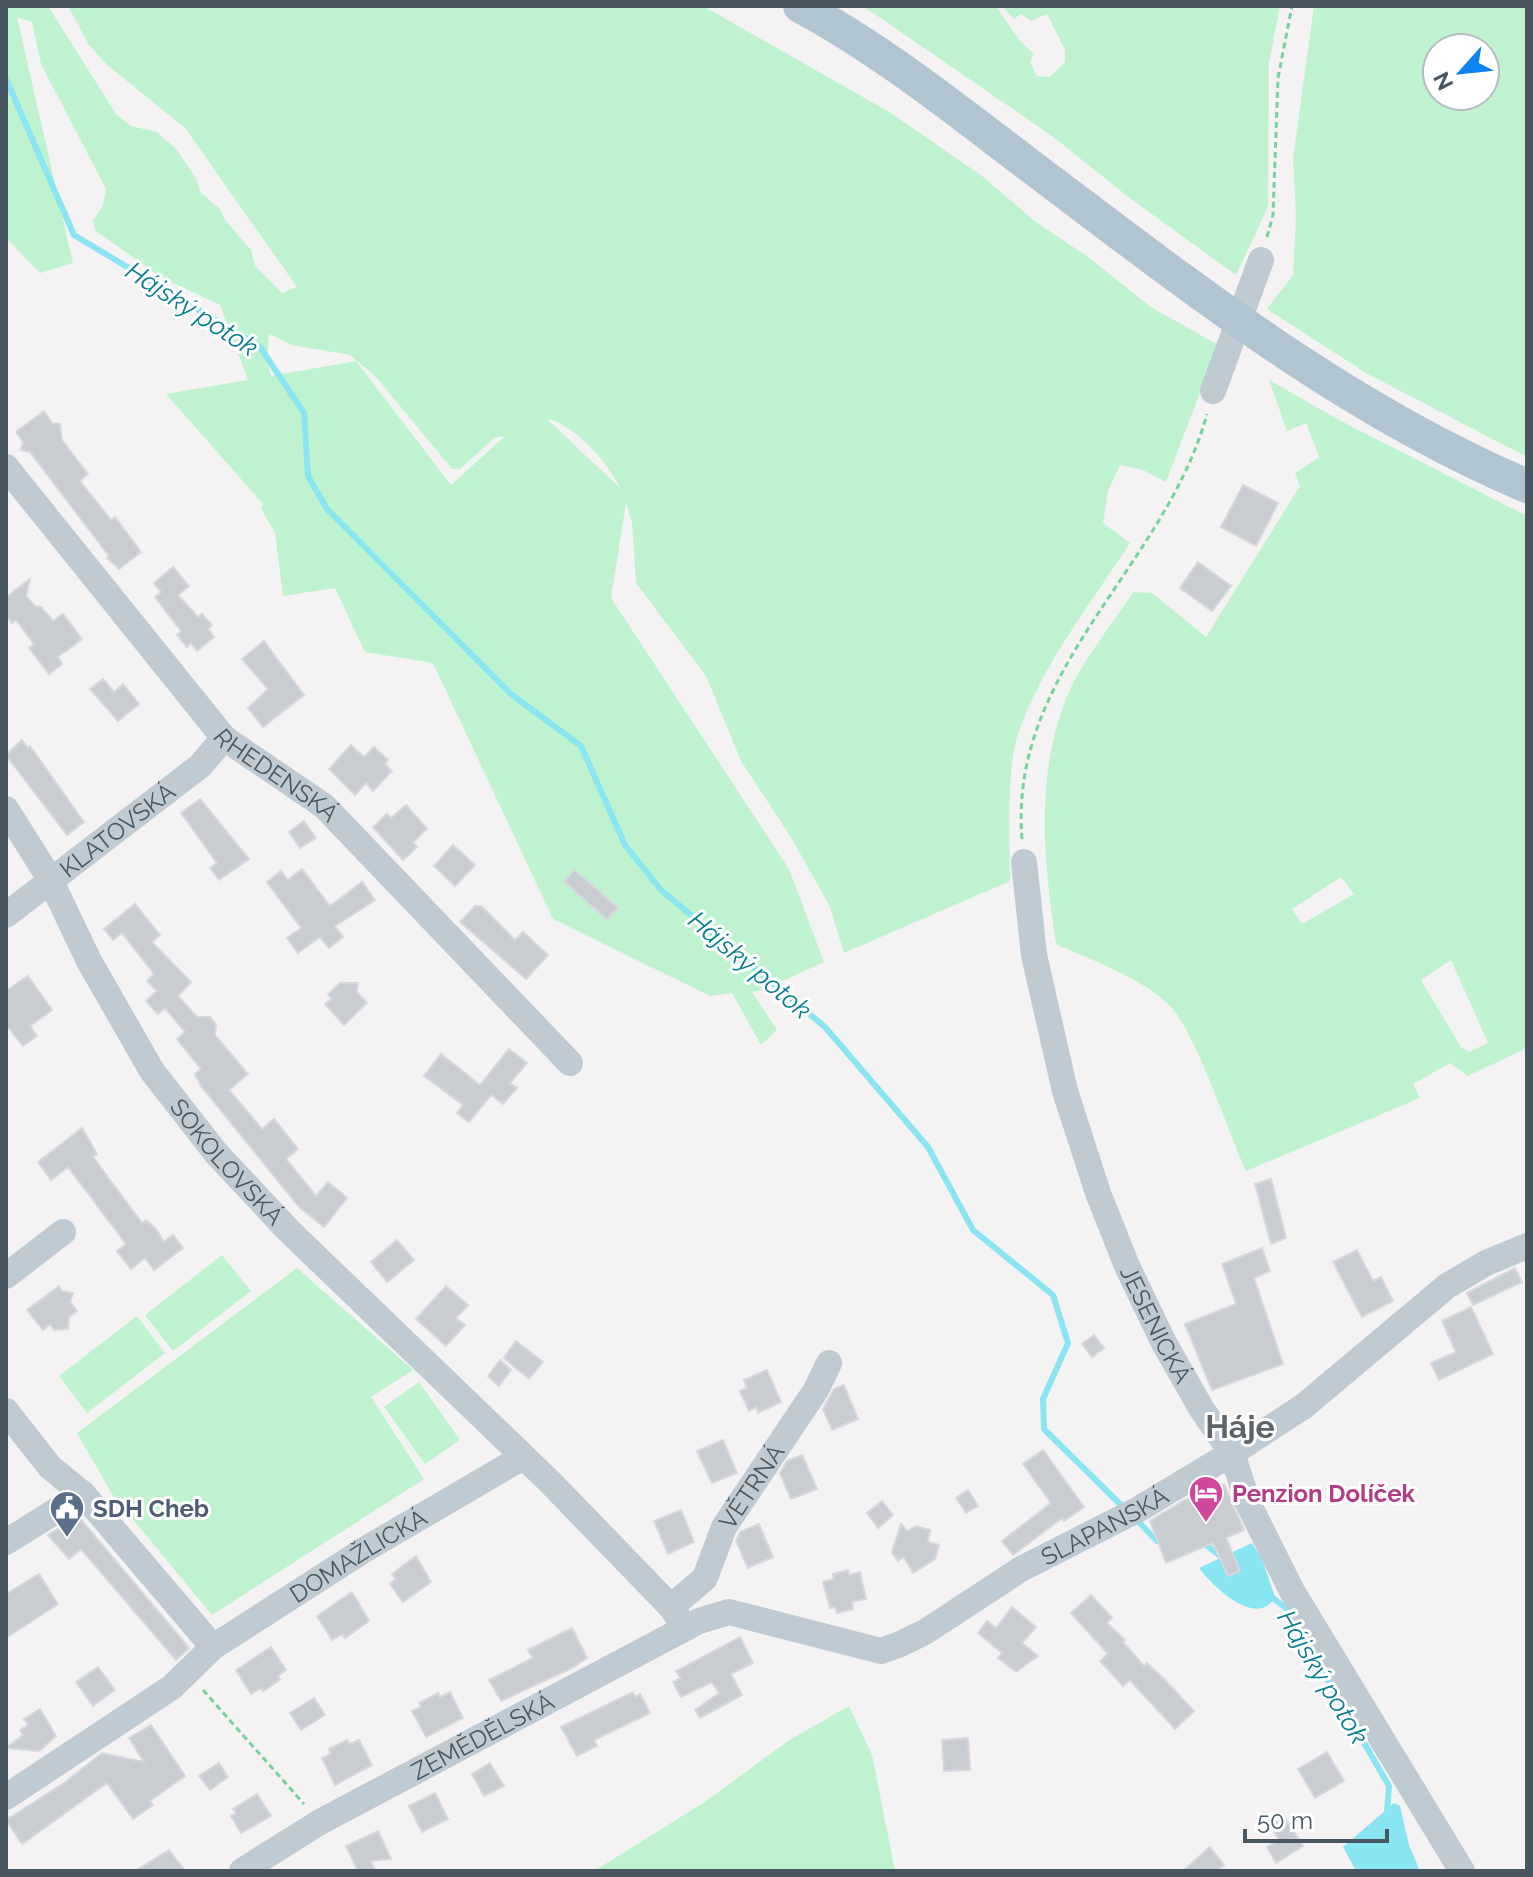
<svg xmlns="http://www.w3.org/2000/svg" width="1533" height="1877" font-family="Raleway,sans-serif">
<style>
.green{fill:#bff3cf;fill-rule:evenodd}
.water{fill:#8ae5f2}
.lines{fill:none;stroke-linecap:round;stroke-linejoin:round}
.stream{stroke:#8ae5f2;stroke-width:6}
.building{fill:#c9cdd2;stroke:#d6d8dd;stroke-width:2}
.path{stroke:#75d39d;stroke-width:3;stroke-dasharray:6 4;stroke-linecap:butt}
.minor{stroke:#bfcad2;stroke-width:26}
.major{stroke:#b0c4d2;stroke-width:34}
.labels{text-anchor:middle;dominant-baseline:central;stroke-width:6;stroke-linejoin:round;paint-order:stroke}
.street-label{font-size:24px;fill:#485761;stroke:#fff}
.hotel-label{font-size:24px;font-weight:bold;fill:#b23c85;stroke:#fff;text-anchor:start}
.service-label{font-size:24px;font-weight:bold;fill:#4e5e75;stroke:#fff;text-anchor:start}
.water-label{font-size:26px;font-style:italic;fill:#067d8f;stroke:#fff}
.district-label{font-size:32px;font-weight:bold;fill:#5e6367;stroke:#fff}
</style>
<rect width="100%" height="100%" fill="#f4f2f2"/>
<path class="green" d="M6,6H48L116,114L131,126L157,132L176,149L196,178L201,193L220,209L225,220L251,250L255,266L282,293L297,287L185,128L106,64L89,45L68,6H703L891,113L982,176L1036,222L1088,257L1151,307L1218,345L1166,482L1143,470L1120,465L1108,491L1103,523L1130,543C1091,603 1042,665 1018,734C1006,769 1010,842 1010,881L844,953L830,907L792,839L741,761L706,676L636,583L632,522L626,503L611,598L789,869L824,962L763,990L752,992L777,1030L761,1045L732,993L710,996L553,919L433,663L365,652L335,588L283,596L275,533L261,509L263,504L166,394L248,380L220,305L160,277L95,230L93,221L103,205L106,189L41,64L32,22L17,17L73,263L40,273L6,238ZM269,334L292,345L350,355L376,377L452,469H460L494,438L505,436L451,485L356,361L271,376L267,362ZM547,419C574,424 608,462 620,488Z
M863,6H996L1020,41L1034,54L1030,62L1037,76L1050,77L1065,62V50L1047,14L1031,21L1021,14L1014,19L1002,6H1280L1269,63L1268,207L1236,275L1131,199L1052,136Z
M1314,6H1527V457L1366,373L1267,309L1293,275L1296,216L1293,159ZM1437,48H1485V96H1437Z
M1269,380L1339,420L1527,516V1048L1468,1076L1450,1063L1413,1084L1420,1098L1246,1171C1229,1134 1195,1030 1169,1005C1139,976 1093,961 1056,944C1043,856 1034,768 1072,685C1085,658 1116,619 1133,592L1152,593L1206,637L1300,486L1295,473L1319,457L1306,423L1287,431ZM1341,877L1354,894L1302,924L1292,909ZM1451,960L1488,1043L1469,1052L1461,1047L1421,980Z
M222,1255L251,1291L173,1351L145,1315Z
M297,1268L413,1370L371,1397L424,1479L212,1615L112,1494L77,1433Z
M137,1316L165,1353L87,1413L59,1376Z
M419,1382L460,1440L425,1464L384,1407Z
M849,1706L872,1755L895,1871H594L703,1803L791,1739Z"/>
<path class="water" d="M1252,1543L1262,1559L1275,1597C1257,1629 1213,1587 1199,1568Z
M1394,1803L1400,1806L1409,1845L1420,1871H1356L1343,1847Z"/>
<g class="lines">
<path class="stream" d="M6,79L74,235L260,347L304,413L308,476L327,509L511,694L581,746L625,845L661,890L825,1027L928,1147L973,1230L1053,1295L1068,1343L1043,1399L1044,1429L1124,1508
M1135,1518L1157,1541H1162
M1201,1541L1224,1559
M1270,1596L1286,1608L1389,1786L1387,1813"/>
</g>
<path class="building" d="M44,411L52,423L60,424L62,440L88,474L80,481L111,520L115,517L141,552L119,569L107,558L109,556L30,452L21,450L23,442L16,432Z
M1243,485L1278,503L1256,546L1221,527Z
M1198,562L1231,586L1212,611L1180,588Z
M173,567L189,586L178,595L198,617L202,614L212,625L208,629L214,637L197,651L191,643L187,647L177,635L181,631L155,597L161,592L154,583Z
M30,579L26,596L35,606L41,607L53,621L63,614L82,639L58,657L62,664L49,674L29,648L34,644L16,620L12,623L6,615V597Z
M264,641L304,695L263,727L248,708L268,689L242,659Z
M103,679L114,692L123,684L139,704L118,721L90,689Z
M22,740L28,748L30,746L84,822L67,835L6,755Z
M351,745L364,757L374,747L388,760L385,764L392,771L373,791L366,783L355,795L329,769Z
M200,799L249,859L219,880L210,868L217,863L181,813Z
M406,805L427,829L413,842L417,847L403,860L373,827L387,814L391,818Z
M304,821L316,838L300,848L289,832Z
M453,845L475,865L455,886L434,866Z
M302,869L330,906L362,882L375,900L335,926L343,937L329,948L320,937L298,953L287,938L301,928L267,882L281,871L288,880Z
M575,870L618,908L607,920L564,881Z
M135,904L160,935L152,942L191,982L178,996L197,1017H210L216,1024L215,1035L248,1074L229,1090L262,1129L274,1119L298,1149L286,1159L316,1196L328,1182L347,1198L324,1227L299,1207L201,1086L195,1074L201,1069L177,1039L185,1032L165,1008L158,1014L146,1001L157,991L147,981L154,974L122,933L113,940L104,929Z
M475,906H481L515,940L523,932L548,955L526,979L460,922Z
M28,976L52,1010L30,1026L37,1036L23,1046L6,1025V991Z
M340,983H358L357,992L367,1003L344,1025L325,1004L332,999L328,994Z
M509,1049L527,1063L510,1083L517,1088L503,1104L491,1095L469,1122L457,1113L463,1105L424,1076L441,1054L480,1085Z
M82,1128L97,1154L93,1157L142,1223L146,1220L156,1229L164,1242L173,1235L183,1248L154,1270L145,1258L131,1269L117,1251L126,1244L68,1167L51,1180L38,1162Z
M1271,1179L1286,1238L1271,1244L1255,1184Z
M397,1240L414,1260L387,1282L371,1262Z
M1262,1248L1270,1271L1254,1278L1283,1364L1212,1390L1185,1324L1236,1304L1222,1264Z
M1357,1250L1373,1281L1381,1277L1393,1301L1362,1317L1333,1262Z
M1515,1268L1522,1282L1473,1305L1467,1293Z
M59,1286L62,1291L73,1293L70,1302L77,1311L69,1317L68,1329L54,1330L50,1324L43,1330L27,1310Z
M446,1286L468,1305L456,1318L465,1325L446,1346L416,1319Z
M1471,1307L1493,1354L1439,1380L1431,1363L1456,1352L1442,1321Z
M1094,1335L1104,1348L1092,1357L1082,1344Z
M516,1341L543,1362L529,1379L504,1358Z
M500,1360L511,1370L499,1386L488,1376Z
M767,1370L781,1402L758,1413L756,1407L749,1411L740,1391L747,1388L744,1380Z
M844,1385L858,1419L832,1430L823,1409L834,1389Z
M723,1440L737,1473L712,1483L697,1451Z
M1043,1450L1084,1507L1064,1521L1062,1518L1013,1555L1002,1541L1051,1503L1023,1464Z
M802,1455L817,1489L791,1499L780,1473L787,1461Z
M1224,1484L1244,1530L1226,1538L1240,1571L1228,1576L1213,1543L1166,1563L1150,1521L1183,1501Z
M968,1490L978,1506L966,1513L956,1498Z
M882,1501L893,1515L878,1528L867,1513Z
M681,1510L694,1542L668,1554L654,1521Z
M78,1516L189,1648L176,1660L81,1549L69,1559L48,1535Z
M759,1524L773,1557L748,1568L736,1541L740,1532Z
M901,1524L907,1531L916,1526L930,1530L928,1542L939,1545L935,1559L913,1573L904,1557L898,1561L892,1552Z
M416,1556L431,1582L403,1602L390,1584L396,1579L392,1574Z
M848,1570L849,1575L860,1572L866,1599L852,1602L853,1609L837,1613L835,1607L830,1608L823,1582L834,1579L833,1574Z
M39,1574L58,1604L6,1638V1594Z
M352,1592L369,1621L345,1638L342,1634L332,1640L317,1616Z
M1091,1595L1112,1618L1107,1623L1125,1640L1123,1642L1144,1666L1147,1663L1164,1679L1194,1711L1175,1729L1130,1680L1123,1686L1100,1661L1108,1654L1071,1613Z
M1012,1607L1036,1627L1022,1643L1038,1656L1016,1672L998,1658L1002,1653L978,1633L987,1621L996,1628Z
M572,1628L587,1658L570,1669L501,1701L489,1680L533,1658L528,1650Z
M740,1637L753,1663L731,1674L742,1695L700,1718L695,1710L719,1693L712,1682L681,1697L673,1682L681,1678L676,1671Z
M271,1647L286,1670L278,1676L280,1680L263,1691L261,1688L251,1694L236,1670Z
M98,1667L115,1690L93,1706L76,1682Z
M450,1692L463,1718L426,1737L412,1711L421,1707L419,1703L438,1693L440,1697Z
M633,1692L635,1697L640,1694L650,1713L594,1740L597,1746L577,1756L561,1727Z
M314,1698L325,1715L301,1730L290,1713Z
M40,1709L56,1736L39,1751L6,1748L23,1735L20,1730L28,1725L24,1719Z
M151,1725L185,1776L150,1801L153,1805L133,1819L107,1783L22,1844L6,1820L64,1783L102,1753L144,1762L129,1738Z
M968,1738L970,1770L944,1771L942,1740Z
M347,1740L350,1744L359,1740L372,1765L335,1785L322,1758L331,1754L329,1749Z
M1327,1752L1344,1781L1315,1798L1298,1769Z
M219,1763L228,1777L210,1790L199,1776Z
M490,1763L504,1786L484,1796L472,1774Z
M435,1793L448,1819L422,1832L409,1806Z
M257,1794L271,1816L241,1833L231,1816L236,1813L233,1809Z
M1285,1817L1303,1846L1276,1863L1267,1847L1279,1840L1271,1826Z
M378,1831L391,1859L371,1861L375,1871H358L346,1846Z
M1210,1847L1224,1865L1216,1871H1183Z
M169,1850L185,1871H135Z"/>
<g class="lines">
<path class="path" d="M1267,237L1273,215L1278,78L1292,6
M1022,839C1008,670 1165,567 1207,414
M203,1690L304,1804"/>
<g class="minor">
<path d="M1213,391L1261,260"/>
<path id="s1" d="M6,467L224,738L324,806L570,1063"/>
<path id="s2" d="M6,809L50,879L89,961L152,1071L216,1153L288,1230L550,1482L671,1607L685,1627"/>
<path id="s3" d="M1024,862L1034,955L1065,1091L1098,1193L1127,1266L1164,1343L1201,1408L1232,1453L1248,1503L1292,1591L1462,1871"/>
<path id="s4" d="M6,915L200,766L224,738"/>
<path d="M6,1276L63,1232"/>
<path d="M6,1411L50,1467L83,1494L213,1647"/>
<path d="M6,1542L83,1494"/>
<path id="s5" d="M671,1607L705,1578L724,1527L816,1390L829,1363"/>
<path id="s6" d="M6,1797L172,1687L213,1647L364,1550L523,1457"/>
<path id="s7" d="M242,1871L320,1822L699,1621L729,1612L881,1651L898,1645L925,1632L1021,1569L1139,1509L1232,1453L1304,1406L1447,1286L1486,1263L1527,1246"/>
</g>
<path class="major" d="M800,6C882,50 955,109 1029,165C1187,284 1343,408 1527,486"/>
</g>
<defs>
<symbol id="hotel-pin" viewBox="-11 -11 22 30"><path d="M0 17L-7.5 6A9.5 9.5 0 1 1 7.5 6Z" fill="#d1479c" stroke="#fff"/><path d="M-6-4.5h1.5V1H6V5H4.5V3h-9V5H-6ZM-4 0a1.8 1.8 0 1 1 3.6 0ZM.5 0V-2.5h3Q6-2.5 6 0Z" fill="#fff"/></symbol>
<symbol id="civic-pin" viewBox="-11 -11 22 30"><path d="M0 17L-7.5 6A9.5 9.5 0 1 1 7.5 6Z" fill="#5c6f8a" stroke="#fff"/><path d="M-.6-6.5H3V-4.5H.6V-3L4-1V1h2V6H-6V1h2V-1L-.6-3ZM-1.2 2.5V6h2.4V2.5Z" fill="#fff"/></symbol>
</defs>
<g fill-rule="evenodd">
<use href="#hotel-pin" x="1186" y="1473" width="40" height="54"/>
<use href="#civic-pin" x="47" y="1488" width="40" height="54"/>
</g>
<g class="labels">
<g class="street-label">
<text stroke="none"><textPath href="#s1" startOffset="412">RHEDENSKÁ</textPath></text>
<text stroke="none"><textPath href="#s4" startOffset="140">KLATOVSKÁ</textPath></text>
<text stroke="none"><textPath href="#s2" startOffset="418">SOKOLOVSKÁ</textPath></text>
<text stroke="none"><textPath href="#s3" startOffset="484">JESENICKÁ</textPath></text>
<text stroke="none"><textPath href="#s5" startOffset="148">VĚTRNÁ</textPath></text>
<text stroke="none"><textPath href="#s7" startOffset="966">SLAPANSKÁ</textPath></text>
<text stroke="none"><textPath href="#s6" startOffset="428">DOMAŽLICKÁ</textPath></text>
<text stroke="none"><textPath href="#s7" startOffset="276">ZEMĚDĚLSKÁ</textPath></text>
</g>
<g class="hotel-label">
<text x="1232" y="1493">Penzion Dolíček</text>
</g>
<g class="service-label">
<text x="93" y="1508">SDH Cheb</text>
</g>
<g class="water-label">
<text transform="translate(192 309) rotate(33)">Hájský potok</text>
<text transform="translate(750 965) rotate(40)">Hájský potok</text>
<text transform="translate(1323 1677) rotate(59)">Hájský potok</text>
</g>
<g class="district-label">
<text x="1240" y="1426">Háje</text>
</g>
</g>
<rect width="1533" height="1877" fill="none" stroke="#485761" stroke-width="16"/>
<g transform="translate(1461 72) rotate(243)"><circle r="38" fill="#ffffff" stroke="#b6bcc0" stroke-width="2"/>
<path d="M0-6L14 30L0 20L-14 30Z" fill="#0f83f1"/>
<text y="-12" font-size="22" font-weight="bold" text-anchor="middle" fill="#485761">N</text>
</g>
<path d="M1245 1829v12h142v-12" fill="none" stroke="#485761" stroke-width="4"/>
<text x="1257" y="1829" font-size="24" fill="#485761" stroke="#ffffff" stroke-width="6" paint-order="stroke">50 m</text>
</svg>
